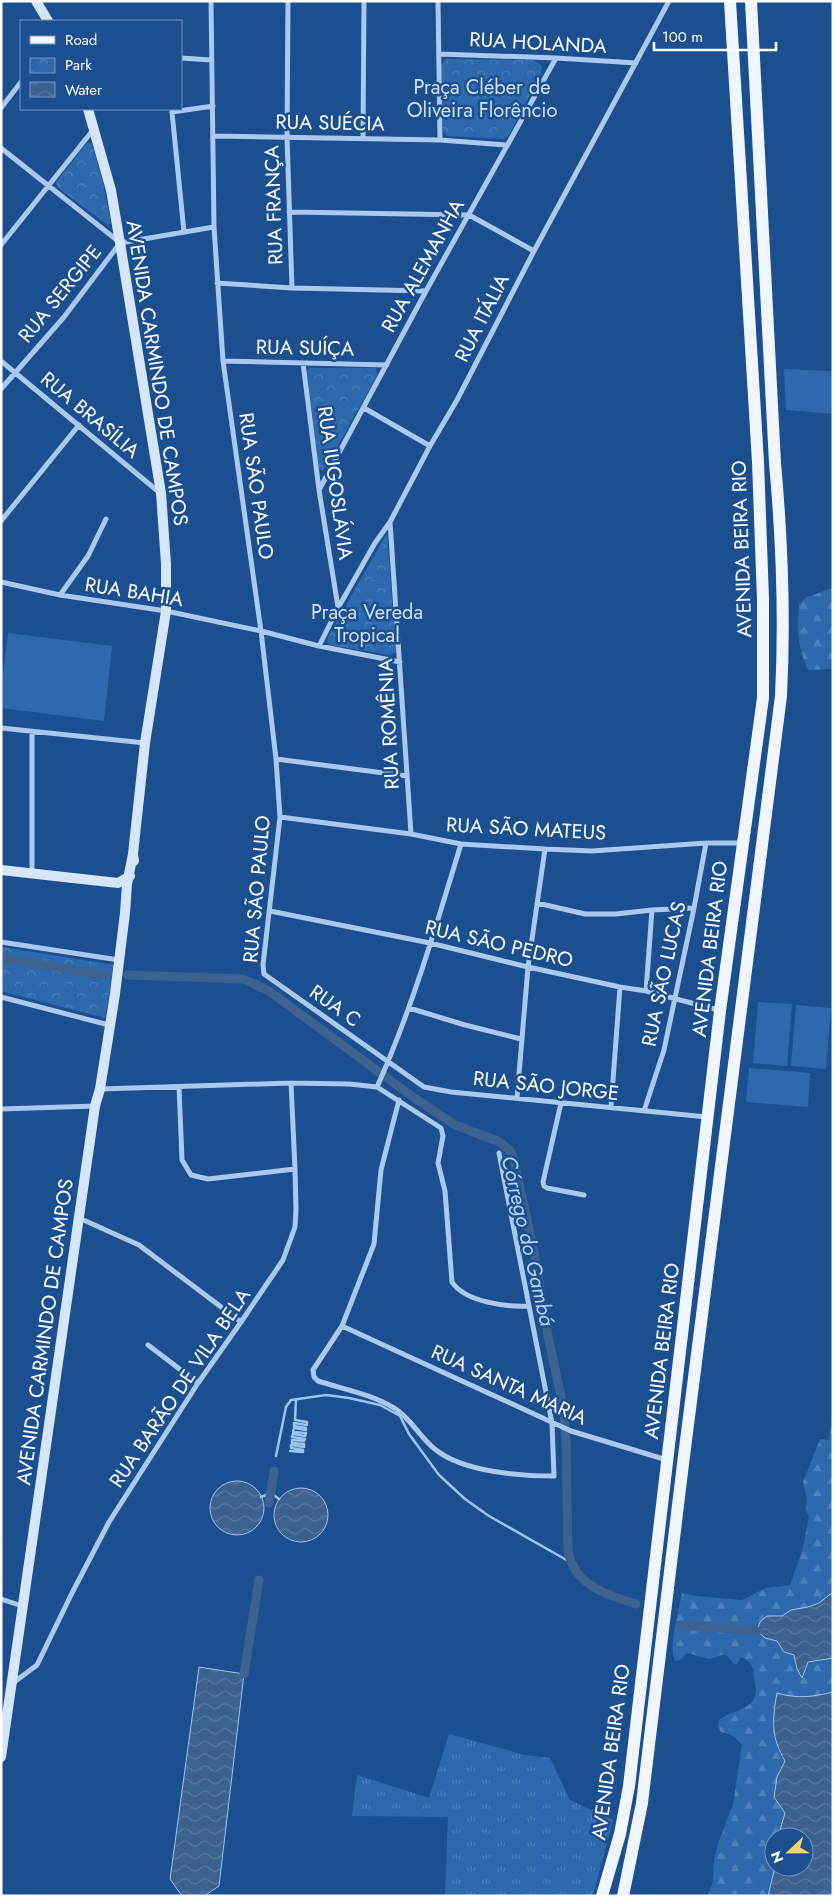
<svg xmlns="http://www.w3.org/2000/svg" width="834" height="1897" font-family="Jost,sans-serif">
<style>
.grass{fill:url(#grass-tufts)}
.forest{fill:url(#forest-firs)}
.park{fill:url(#park-crowns)}
.pitch{fill:#2e69ad}
.water{fill:url(#water-waves);stroke:#9cc4f0}
.lines{fill:none;stroke-linecap:round;stroke-linejoin:round}
.stream{stroke:#9cc4f0;stroke-width:2.5}
.canal{stroke:#3c6290;stroke-width:9}
.street{stroke:#a9c9ee;stroke-width:5}
.secondary{stroke:#d6e6fa;stroke-width:10}
.primary{stroke:#f0f6ff;stroke-width:12}
.labels{text-anchor:middle;dominant-baseline:central;stroke-width:5;stroke-linejoin:round;paint-order:stroke}
.street-label{font-size:20px;fill:#fff;stroke:#1b4f8f}
.park-label{font-size:20px;fill:#cfe3fa;stroke:#1b4f8f}
.water-label{font-size:21px;font-style:italic;fill:#b5d3f5;stroke:#1b4f8f}
</style>
<defs>
<pattern id="grass-tufts" width="24" height="20" patternUnits="userSpaceOnUse" patternTransform="scale(1.25)"><rect width="24" height="20" fill="#2e69ad"/><path d="M3 7l-1-3M5 7V3M7 7l1-3M15 17l-1-3M17 17v-4M19 17l1-3" fill="none" stroke="#4d80b9"/></pattern>
<pattern id="forest-firs" width="22" height="20" patternUnits="userSpaceOnUse" patternTransform="scale(1.25)"><rect width="22" height="20" fill="#2e69ad"/><path d="M5 1l3.5 6h-7zM16 11l3.5 6h-7z" fill="#4d80b9"/></pattern>
<pattern id="park-crowns" width="20" height="18" patternUnits="userSpaceOnUse" patternTransform="scale(1.25)"><rect width="20" height="18" fill="#2e69ad"/><path d="M2 6a3 3 0 1 1 6 0M12 15a3 3 0 1 1 6 0" fill="none" stroke="#4d80b9"/></pattern>
<pattern id="water-waves" width="16" height="10" patternUnits="userSpaceOnUse" patternTransform="scale(1.25)"><rect width="16" height="10" fill="#3c6290"/><path d="M0 5q4-4 8 0t8 0" fill="none" stroke="#597aa1"/></pattern>
</defs>
<rect width="100%" height="100%" fill="#1b4f8f"/>
<path class="grass" d="M449,1734L525,1755L550,1758L570,1800L613,1820L593,1896H445L448,1817L352,1816L357,1775L429,1798Z"/>
<path class="forest" d="M829,589H833V669L808,670C797,645 797,630 799,604L807,597Z
M833,1412V1592L819,1603L808,1607L791,1610L782,1616H767L765,1638L777,1641L784,1652L794,1655L797,1669L802,1677L808,1662L833,1658V1692C810,1698 800,1698 777,1694V1747L785,1761L777,1777L785,1813L778,1837H774L775,1871L768,1896H708L713,1881L714,1860L718,1844L733,1804L742,1745C736,1737 732,1734 721,1732L718,1728L719,1720C731,1710 756,1711 756,1689C756,1686 755,1682 754,1678C754,1666 751,1662 741,1657L737,1664H734C724,1649 723,1656 709,1659L687,1653L680,1660L675,1661C668,1646 679,1610 682,1593L695,1596L742,1600L766,1588L790,1585L803,1548L809,1516L806,1511L807,1499L803,1482L820,1439L829,1440Z"/>
<path class="park" d="M446,59L533,60L542,66L541,74L509,135L504,139L447,136L443,131L441,65Z
M88,142L92,145L102,178L111,223L108,225L58,188L56,182Z
M310,368H376L377,376L324,470L322,471L319,469L307,371Z
M387,533L396,652L390,655L330,645L327,642L328,637Z
M1,947L115,965L105,1018L1,991Z"/>
<path class="pitch" d="M784,369L833,371V414L786,410Z
M8,633L112,646L104,721L1,708V690Z
M758,1002L792,1004L787,1066L753,1063Z
M796,1005L831,1008L826,1069L791,1066Z
M749,1068L810,1073L808,1107L746,1102Z"/>
<path class="water" d="M210 1508a27 27 0 1 1 54 0a27 27 0 1 1-54 0Z
M274 1515a27 27 0 1 1 54 0a27 27 0 1 1-54 0Z
M833,1592V1658L808,1662L802,1678L797,1669L794,1655L784,1652L777,1641L765,1638L757,1631L760,1622L767,1616H782L791,1610L808,1607L819,1603Z
M199,1667L244,1674L219,1886L204,1896H182L170,1879Z
M833,1692V1896H768L775,1867H804V1837H778L785,1813L774,1797L777,1777L785,1761C771,1737 772,1721 777,1693C797,1699 813,1697 833,1692Z"/>
<g class="lines">
<path class="stream" d="M290,1451L303,1452V1450L291,1448V1445L304,1447V1444L292,1443V1440L304,1441L305,1439L292,1437L293,1434L305,1436L306,1433L293,1432L294,1428L306,1430V1428L294,1426V1423L307,1425V1422L295,1420L296,1399
M276,1456L286,1407L291,1400L326,1395L349,1398L380,1405L400,1416L409,1434L439,1475L465,1499L489,1516L570,1562
M261,1497L271,1493L279,1499"/>
<path class="canal" d="M1,958L106,975
M128,975L243,979L269,991L413,1097L455,1125L500,1142L510,1151L514,1160L534,1252L548,1336L563,1406L566,1439L568,1551C574,1585 607,1595 636,1604
M269,1503L274,1471
M681,1625L757,1631
M244,1674L259,1580"/>
<path class="street" d="M211,1L214,227L223,361L261,631L276,759L280,817L263,965L264,974L424,1087L451,1092L707,1117
M288,1L287,137L292,288
M438,1L440,140
M439,54L556,58L636,63
M181,58L211,60
M1,108L21,82
M214,136L440,140L506,145
M363,139L364,1
M1,148L118,241
M289,212L469,215L534,251
M184,232L172,112L213,106
M1,245L93,130
M217,283L292,288L426,291
M1,361L160,493
M223,361L387,365
M303,363L319,490L338,607
M1,389L64,317L120,243L214,227
M364,408L430,446
M319,490L426,291L556,58
M1,521L79,425
M390,522L411,834
M1,582L60,595L166,611L261,631L319,646L400,662
M60,595L88,556L106,519
M319,646L338,608L375,543L390,522L430,446L457,400L534,251L669,1
M1,728L145,743
M32,732V874
M276,759L407,776
M280,817L411,834L461,844L545,849L592,851L706,843H742
M537,903L585,914H616L652,910L694,908
M270,911L430,943L528,967L620,987L646,991L718,1010
M1,942L119,960
M646,991L652,910
M1,997L109,1025
M409,1008L465,1025L521,1039
M179,1087L182,1160L191,1175L208,1179L295,1169
M377,1087C412,1009 436,926 461,844
M101,1089L291,1083L349,1084L377,1087L441,1128L443,1136L438,1163L445,1191L452,1282C465,1302 506,1307 528,1306
M517,1098L528,967L545,849
M399,1100L381,1170L374,1244L342,1326L313,1370L314,1377L318,1381C343,1389 371,1394 394,1408C411,1418 420,1438 436,1450C464,1472 520,1476 554,1476L552,1423L499,1153
M561,1103L543,1182L544,1186L547,1188L584,1195
M611,1107L620,987
M1,1109L95,1106
M644,1111L664,1050L694,908L706,843
M79,1218L139,1245L241,1322
M342,1326L571,1431L667,1460
M148,1345L198,1383
M1,1599L22,1606
M13,1683L37,1665L72,1593L109,1522L198,1383L241,1322L283,1260L295,1227L296,1210L295,1169L291,1083"/>
<path class="secondary" d="M36,1L48,21
M88,109L111,190L120,243L161,493L166,564V611L145,743L133,854L134,861
M1,870L118,883L130,876
M1,1757L95,1106L100,1089L115,994L125,913L127,884L133,854"/>
<path class="primary" d="M602,1896L620,1834L629,1786L720,1011L763,698V599L758,462L730,1
M623,1896L642,1803L683,1464L781,696C785,618 782,540 775,463L751,1"/>
</g>
<g class="labels">
<g class="street-label">
<text transform="translate(538 43) rotate(3)">RUA HOLANDA</text>
<text transform="translate(330 123) rotate(1)">RUA SUÉCIA</text>
<text transform="translate(274 205) rotate(-92)">RUA FRANÇA</text>
<text transform="translate(423 266) rotate(-61)">RUA ALEMANHA</text>
<text transform="translate(60 294) rotate(-51)">RUA SERGIPE</text>
<text transform="translate(482 318) rotate(-63)">RUA ITÁLIA</text>
<text transform="translate(305 348) rotate(1)">RUA SUÍÇA</text>
<text transform="translate(157 373) rotate(81)">AVENIDA CARMINDO DE CAMPOS</text>
<text transform="translate(90 415) rotate(40)">RUA BRASÍLIA</text>
<text transform="translate(335 483) rotate(82)">RUA IUGOSLÁVIA</text>
<text transform="translate(256 486) rotate(82)">RUA SÃO PAULO</text>
<text transform="translate(742 549) rotate(-92)">AVENIDA BEIRA RIO</text>
<text transform="translate(134 592) rotate(9)">RUA BAHIA</text>
<text transform="translate(389 724) rotate(-93)">RUA ROMÊNIA</text>
<text transform="translate(526 829) rotate(3)">RUA SÃO MATEUS</text>
<text transform="translate(257 889) rotate(-85)">RUA SÃO PAULO</text>
<text transform="translate(499 944) rotate(13)">RUA SÃO PEDRO</text>
<text transform="translate(710 949) rotate(-83)">AVENIDA BEIRA RIO</text>
<text transform="translate(664 974) rotate(-78)">RUA SÃO LUCAS</text>
<text transform="translate(335 1006) rotate(35)">RUA C</text>
<text transform="translate(546 1086) rotate(6)">RUA SÃO JORGE</text>
<text transform="translate(45 1332) rotate(-82)">AVENIDA CARMINDO DE CAMPOS</text>
<text transform="translate(662 1351) rotate(-83)">AVENIDA BEIRA RIO</text>
<text transform="translate(509 1385) rotate(24)">RUA SANTA MARIA</text>
<text transform="translate(180 1388) rotate(-56)">RUA BARÃO DE VILA BELA</text>
<text transform="translate(611 1752) rotate(-82)">AVENIDA BEIRA RIO</text>
</g>
<g class="park-label">
<text x="482" y="87">Praça Cléber de<tspan x="482" dy="23">Oliveira Florêncio</tspan></text>
<text x="367" y="612">Praça Vereda<tspan x="367" dy="23">Tropical</tspan></text>
</g>
<g class="water-label">
<text transform="translate(528 1241) rotate(77)">Córrego do Gambá</text>
</g>
</g>
<rect width="834" height="1897" fill="none" stroke="#ffffff" stroke-width="5"/>
<rect x="20" y="20" width="162" height="90" fill="#1b4f8f" stroke="#7695bc"/>
<rect x="30" y="36" width="25" height="8" fill="#f0f6ff" stroke="#7695bc"/>
<text x="65" y="45" font-size="15" fill="#ffffff">Road</text>
<rect x="30" y="58" width="25" height="15" fill="url(#park-crowns)" stroke="#7695bc"/>
<text x="65" y="70" font-size="15" fill="#ffffff">Park</text>
<rect x="30" y="82" width="25" height="15" fill="url(#water-waves)" stroke="#7695bc"/>
<text x="65" y="95" font-size="15" fill="#ffffff">Water</text>
<g transform="translate(789 1852) rotate(248)"><circle r="24" fill="#1b4f8f" stroke="#7695bc"/>
<path d="M0-4L9 19L0 12L-9 19Z" fill="#ffd166"/>
<text y="-8" font-size="14" font-weight="bold" text-anchor="middle" fill="#ffffff">N</text>
</g>
<path d="M654 42v8h122v-8" fill="none" stroke="#ffffff" stroke-width="2.5"/>
<text x="662" y="42" font-size="15" fill="#ffffff" stroke="#1b4f8f" stroke-width="4" paint-order="stroke">100 m</text>
</svg>
